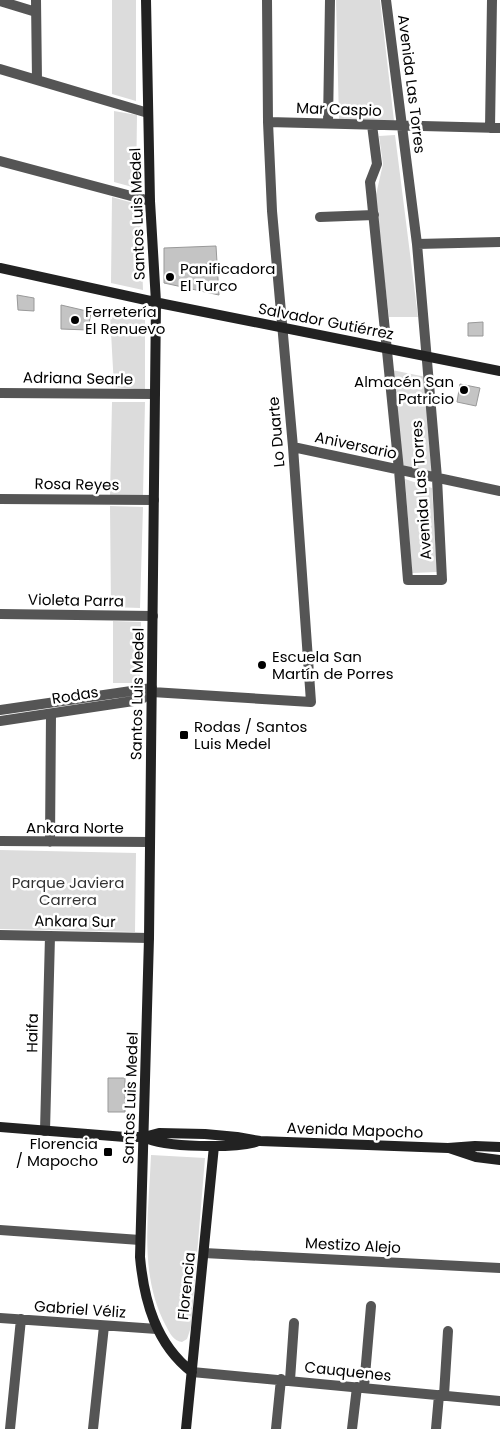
<svg xmlns="http://www.w3.org/2000/svg" width="500" height="1429" font-family="Poppins,sans-serif">
<style>
.green{fill:#dcdcdc}
.building{fill:#c4c4c4;stroke:#999}
.lines{fill:none;stroke-linecap:round;stroke-linejoin:round}
.street{stroke:#555;stroke-width:10}
.secondary{stroke:#222;stroke-width:10}
.poi-dot{fill:#000;stroke:#fff;stroke-width:2}
.labels{text-anchor:middle;dominant-baseline:central;stroke-width:5;stroke-linejoin:round;paint-order:stroke}
.street-label{font-size:15px;fill:#000;stroke:#fff}
.poi-label{font-size:15px;fill:#000;stroke:#fff;text-anchor:start}
.park-label{font-size:15px;fill:#333;stroke:#fff}
</style>
<rect width="100%" height="100%" fill="#fff"/>
<path class="green" d="M112,0H136V101L112,94Z
M336,0H380L394,121L339,120Z
M114,111L137,115L136,188L114,182Z
M395,135L418,317H389L375,199L383,164L379,136Z
M112,197L140,205L143,290L111,283Z
M110,314L145,320V390L114,387Z
M392,370L426,377L434,472L401,467Z
M112,402H145L143,496H110Z
M405,479L432,488L437,572L412,573Z
M110,506L143,507L140,608L111,607Z
M113,621L141,622L140,683H113Z
M0,850L136,853L135,932L0,929Z
M151,1155L205,1158L191,1327L187,1339L182,1342C173,1341 170,1333 166,1326C138,1274 149,1212 151,1155Z"/>
<path class="building" d="M216,246L219,295L164,283V248Z
M17,295L34,298V311L18,310Z
M61,305L91,312L88,330L61,329Z
M483,322V336H468V323Z
M460,384L480,388L476,406L457,402Z
M108,1078H125V1112H108Z"/>
<g class="lines">
<path class="street" d="M36,0L37,80
M0,1L36,12
M0,69L148,113
M268,122L500,128
M328,123L330,0
M372,125L377,164L370,182L399,470L408,580H442L437,478L417,244L386,0
M490,128L492,0
M0,161L150,201
M320,217L374,215
M417,244L500,242
M0,393L155,394
M293,447L500,491
M0,499L154,500
M0,614L153,616
M0,710L152,688
M0,721L140,700L152,692L311,702L293,447L272,211L268,122L267,0
M0,841L150,842
M50,842L51,714
M0,935L149,938
M45,1131L50,936
M0,1230L140,1240
M204,1253L500,1268
M0,1318L157,1329
M192,1372L500,1401
M290,1380L294,1323
M364,1387L371,1306
M444,1395L448,1331
M10,1429L21,1319
M93,1429L104,1326
M276,1429L281,1379
M352,1429L357,1387
M436,1429L439,1395"/>
<path class="secondary" d="M146,0L150,201L156,302L149,938L140,1257C144,1301 156,1344 192,1372
M0,268L164,304L500,371
M0,1127L125,1137H144L159,1133L205,1134L237,1137L260,1141L448,1148L475,1146L500,1147
M144,1137C165,1148 233,1148 256,1142
M449,1148L476,1157L500,1160
M186,1429L214,1146"/>
</g>
<g class="poi-dot">
<circle cx="170" cy="277" r="5"/>
<circle cx="75" cy="320" r="5"/>
<circle cx="464" cy="390" r="5"/>
<circle cx="262" cy="665" r="5"/>
<rect x="179" y="730" width="10" height="10" rx="2.5"/>
<rect x="103" y="1147" width="10" height="10" rx="2.5"/>
</g>
<g class="labels">
<g class="street-label">
<text transform="translate(412 84) rotate(83)">Avenida Las Torres</text>
<text transform="translate(339 109) rotate(2)">Mar Caspio</text>
<text transform="translate(137 214) rotate(-92)">Santos Luis Medel</text>
<text transform="translate(326 321) rotate(11)">Salvador Gutiérrez</text>
<text transform="translate(78 378) rotate(1)">Adriana Searle</text>
<text transform="translate(276 432) rotate(-95)">Lo Duarte</text>
<text transform="translate(356 445) rotate(12)">Aniversario</text>
<text transform="translate(77 484) rotate(1)">Rosa Reyes</text>
<text transform="translate(421 490) rotate(-94)">Avenida Las Torres</text>
<text transform="translate(76 600) rotate(1)">Violeta Parra</text>
<text transform="translate(137 694) rotate(-89)">Santos Luis Medel</text>
<text transform="translate(75 695) rotate(-9)">Rodas</text>
<text x="75" y="827">Ankara Norte</text>
<text transform="translate(75 921) rotate(1)">Ankara Sur</text>
<text transform="translate(32 1033) rotate(-89)">Haifa</text>
<text transform="translate(130 1098) rotate(-88)">Santos Luis Medel</text>
<text transform="translate(355 1130) rotate(2)">Avenida Mapocho</text>
<text transform="translate(353 1245) rotate(3)">Mestizo Alejo</text>
<text transform="translate(186 1286) rotate(-84)">Florencia</text>
<text transform="translate(80 1309) rotate(4)">Gabriel Véliz</text>
<text transform="translate(348 1371) rotate(6)">Cauquenes</text>
</g>
<g class="poi-label">
<text x="180" y="268">Panificadora<tspan x="180" dy="17">El Turco</tspan></text>
<text x="85" y="311">Ferretería<tspan x="85" dy="17">El Renuevo</tspan></text>
<text x="454" y="381" text-anchor="end">Almacén San<tspan x="454" dy="17">Patricio</tspan></text>
<text x="272" y="656">Escuela San<tspan x="272" dy="17">Martín de Porres</tspan></text>
<text x="194" y="726">Rodas / Santos<tspan x="194" dy="17">Luis Medel</tspan></text>
<text x="98" y="1143" text-anchor="end">Florencia<tspan x="98" dy="17">/ Mapocho</tspan></text>
</g>
<g class="park-label">
<text x="68" y="882">Parque Javiera<tspan x="68" dy="17">Carrera</tspan></text>
</g>
</g>
</svg>
